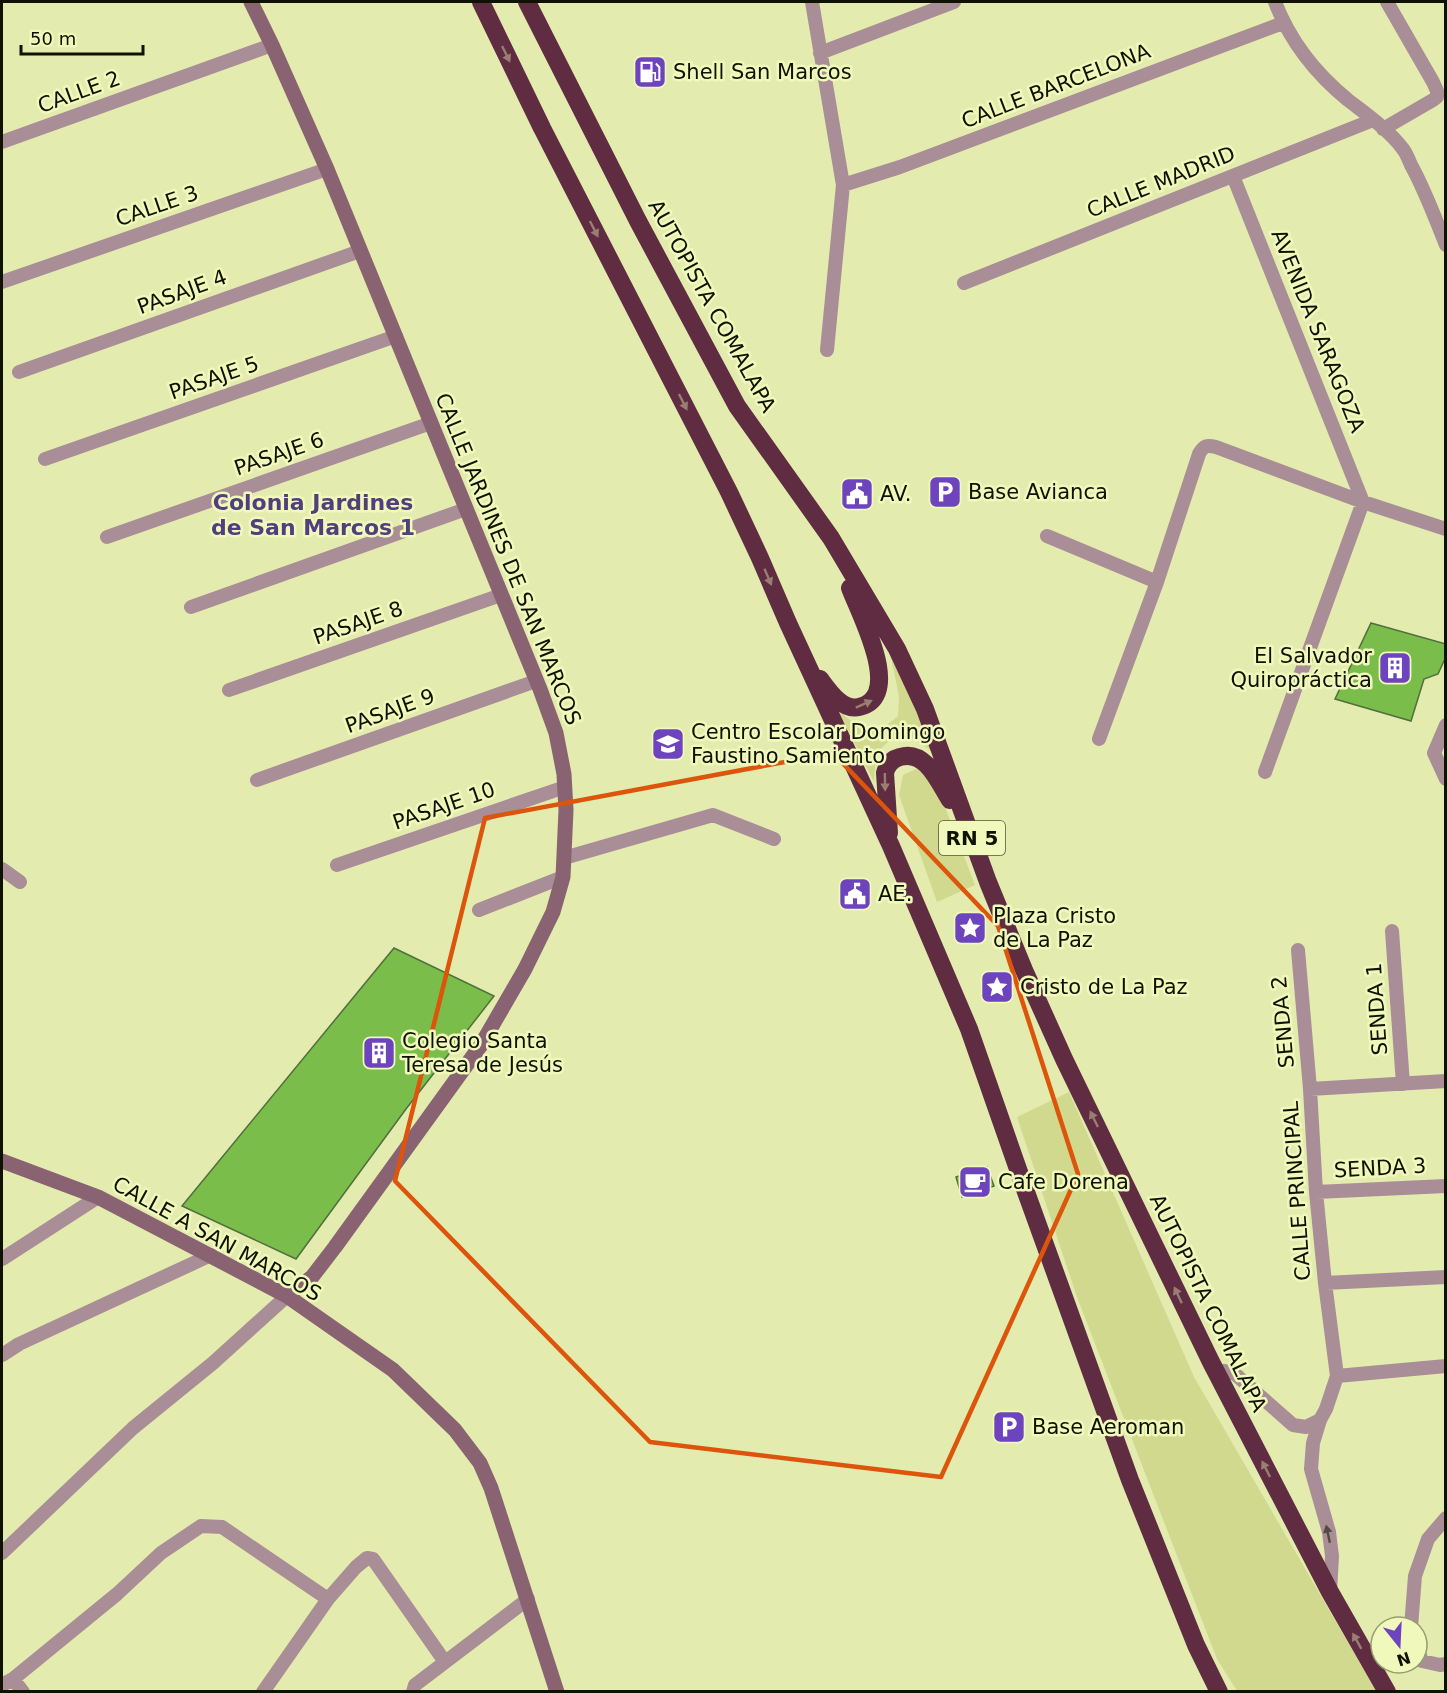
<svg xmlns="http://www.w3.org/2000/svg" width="1447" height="1693" font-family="'DejaVu Sans',sans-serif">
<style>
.green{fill:#d0d98d}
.building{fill:#7abd4b;stroke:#516e3e;stroke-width:1.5}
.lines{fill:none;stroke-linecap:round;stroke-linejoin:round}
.street{stroke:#a98d97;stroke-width:14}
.secondary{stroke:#8a6372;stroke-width:15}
.highway{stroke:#5f2c42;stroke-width:18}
.oneway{fill:#997e72}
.oneway2{fill:#554944}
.marked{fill:none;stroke:#dd550b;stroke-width:4.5;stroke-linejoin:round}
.labels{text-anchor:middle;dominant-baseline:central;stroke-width:5;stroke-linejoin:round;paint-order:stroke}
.shield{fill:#f0f9bb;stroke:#535738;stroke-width:1.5}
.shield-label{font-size:20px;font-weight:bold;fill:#101200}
.poi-label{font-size:21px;fill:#101200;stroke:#f0f9bb;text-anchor:start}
.street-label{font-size:21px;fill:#101200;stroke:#f0f9bb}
.neighbourhood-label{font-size:22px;font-weight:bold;fill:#503f7c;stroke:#f0f9bb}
</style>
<rect width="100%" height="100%" fill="#e3ebae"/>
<path class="green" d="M891,657L937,755L911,737L890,740L876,753L874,782L837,708C849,721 867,736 886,725C890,723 894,719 898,716L899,696Z
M916,769L925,772L943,802L975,885L937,902L899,795L903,775Z
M1069,1092L1194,1377L1376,1691H1237L1217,1659L1077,1297L1017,1117Z"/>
<path class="building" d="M1371,623L1446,644V662L1444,661L1438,674L1424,679L1411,721L1335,699Z
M394,948L494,996L406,1109L296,1259L182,1206Z
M987,1167L994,1186L962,1197L956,1177Z"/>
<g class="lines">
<path class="street" d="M812,2L843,185L827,350
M1275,2C1290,41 1315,73 1348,100C1366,114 1389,130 1403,149C1406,153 1409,160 1411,165C1425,190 1435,218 1446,245
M820,53L954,2
M1383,129L1433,100L1437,97V91L1433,82L1387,2
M2,142L272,45
M1233,176L1363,502L1265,772
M843,185L900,167L1283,23
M2,282L327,169
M964,283L1373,120
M19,372L360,251
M45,459L396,336
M1047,536L1157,582
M107,537L431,423
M191,607L466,509
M229,690L501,595
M1446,725L1434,753L1446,779
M1099,739L1157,582L1199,454C1204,445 1207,445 1216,447L1363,502L1446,529
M257,780L536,681
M564,858L713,815L774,839
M337,865L565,787
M2,869L20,882
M479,910L563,877
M1392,931L1403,1084
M1298,950L1310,1089
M1316,1192L1446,1186
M2,1259L98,1197
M1325,1283L1446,1277
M2,1355L19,1344L211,1255
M1215,1371H1225L1235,1374L1293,1425L1306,1427L1320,1420
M1337,1376L1446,1366
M2,1553L133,1428L213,1363L287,1296
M1330,1592L1332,1556L1329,1532L1311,1469L1313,1443L1320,1420L1326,1409L1337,1376L1325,1283L1316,1192L1310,1089L1446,1081
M1411,1627L1415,1576L1428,1539L1446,1518
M1417,1648L1422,1661L1440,1665L1446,1664
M13,1679L23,1692
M2,1685L13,1679L117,1594L161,1553L201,1526L222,1527L328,1599
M263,1692L328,1599L356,1567L367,1558L373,1559L445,1662
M413,1692L415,1685L528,1599"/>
<path class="secondary" d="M251,2L272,45L327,169L540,689L556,733L564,774L566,810L563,877L553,912L525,969L481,1045L335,1247L312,1277L287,1296
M2,1161L98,1197L287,1296L393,1370L455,1430L480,1463L491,1488L557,1692"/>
<path class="highway" d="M481,2L542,128L729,492L760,558L788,623L891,846L969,1029L1026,1192L1130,1480L1196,1645L1219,1692
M527,2L638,221L737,406L831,538L897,649L925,709L988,882L1024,970L1064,1059L1211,1362L1330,1592L1387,1692
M820,679C829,691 842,711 859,707C905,697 859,613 850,588
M889,833L885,773C887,765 892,759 900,757C926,749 939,783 950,800"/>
</g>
<defs><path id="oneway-solid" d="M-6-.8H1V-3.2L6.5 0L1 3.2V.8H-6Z" transform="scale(1.5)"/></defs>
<g class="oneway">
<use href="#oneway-solid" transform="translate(506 54) rotate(64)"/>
<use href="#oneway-solid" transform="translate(594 229) rotate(63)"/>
<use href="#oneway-solid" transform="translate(683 402) rotate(63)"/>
<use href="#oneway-solid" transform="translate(768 577) rotate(67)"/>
<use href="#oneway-solid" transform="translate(864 704) rotate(-24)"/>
<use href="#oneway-solid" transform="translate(885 782) rotate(89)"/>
<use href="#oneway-solid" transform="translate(1094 1119) rotate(-116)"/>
<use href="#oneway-solid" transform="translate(1178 1295) rotate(-115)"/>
<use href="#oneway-solid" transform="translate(1266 1469) rotate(-117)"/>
<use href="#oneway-solid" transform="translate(1357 1641) rotate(-119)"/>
</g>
<use class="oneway2" href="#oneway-solid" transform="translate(1328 1534) rotate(-102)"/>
<path class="marked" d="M833,753L998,926L1078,1174L941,1477L650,1442L395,1181L485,818Z"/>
<defs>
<symbol id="fuel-square" viewBox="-11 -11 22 22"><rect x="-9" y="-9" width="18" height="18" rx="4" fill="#6d44bd" stroke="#f0f9bb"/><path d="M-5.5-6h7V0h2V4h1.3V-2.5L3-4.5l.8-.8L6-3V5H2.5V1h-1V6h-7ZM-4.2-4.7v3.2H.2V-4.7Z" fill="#fff"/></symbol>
<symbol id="parking-square" viewBox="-11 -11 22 22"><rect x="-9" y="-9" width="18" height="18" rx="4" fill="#6d44bd" stroke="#f0f9bb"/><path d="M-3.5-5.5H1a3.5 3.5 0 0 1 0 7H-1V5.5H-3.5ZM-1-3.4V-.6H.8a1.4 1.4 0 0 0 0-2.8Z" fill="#fff"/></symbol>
<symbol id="civic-square" viewBox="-11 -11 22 22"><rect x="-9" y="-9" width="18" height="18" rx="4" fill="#6d44bd" stroke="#f0f9bb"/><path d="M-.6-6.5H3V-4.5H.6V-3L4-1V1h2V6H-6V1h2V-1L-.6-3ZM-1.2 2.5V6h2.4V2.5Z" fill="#fff"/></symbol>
<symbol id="building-square" viewBox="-11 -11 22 22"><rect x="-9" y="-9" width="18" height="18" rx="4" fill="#6d44bd" stroke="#f0f9bb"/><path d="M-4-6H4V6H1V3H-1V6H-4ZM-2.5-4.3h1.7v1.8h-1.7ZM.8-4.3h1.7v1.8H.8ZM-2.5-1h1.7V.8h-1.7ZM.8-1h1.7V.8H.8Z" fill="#fff"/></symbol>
<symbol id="school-square" viewBox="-11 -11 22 22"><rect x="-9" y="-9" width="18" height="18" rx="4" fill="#6d44bd" stroke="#f0f9bb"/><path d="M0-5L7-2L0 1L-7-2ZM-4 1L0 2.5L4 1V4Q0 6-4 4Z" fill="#fff"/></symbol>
<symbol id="sight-square" viewBox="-11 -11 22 22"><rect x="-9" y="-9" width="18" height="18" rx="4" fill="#6d44bd" stroke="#f0f9bb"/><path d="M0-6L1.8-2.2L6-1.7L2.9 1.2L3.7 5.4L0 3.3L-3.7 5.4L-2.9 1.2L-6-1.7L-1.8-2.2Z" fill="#fff"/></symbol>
<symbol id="cafe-square" viewBox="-11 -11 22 22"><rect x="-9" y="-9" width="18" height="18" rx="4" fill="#6d44bd" stroke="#f0f9bb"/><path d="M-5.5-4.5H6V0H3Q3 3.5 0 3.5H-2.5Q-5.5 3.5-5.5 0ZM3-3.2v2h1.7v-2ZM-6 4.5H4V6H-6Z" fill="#fff"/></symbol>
</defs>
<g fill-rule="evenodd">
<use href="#fuel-square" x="631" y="53" width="38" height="38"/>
<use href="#parking-square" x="926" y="473" width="38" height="38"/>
<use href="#civic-square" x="838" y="475" width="38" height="38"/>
<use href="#building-square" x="1376" y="649" width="38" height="38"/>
<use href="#school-square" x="649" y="725" width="38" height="38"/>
<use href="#civic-square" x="836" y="875" width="38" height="38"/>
<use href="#sight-square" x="951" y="909" width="38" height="38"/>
<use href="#sight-square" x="978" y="968" width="38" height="38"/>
<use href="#building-square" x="360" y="1034" width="38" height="38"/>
<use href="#cafe-square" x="956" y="1163" width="38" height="38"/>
<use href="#parking-square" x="990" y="1408" width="38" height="38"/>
</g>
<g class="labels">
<rect class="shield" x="939" y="821" width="66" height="34" rx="4.5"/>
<g class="shield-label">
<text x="972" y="838">RN 5</text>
</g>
<g class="poi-label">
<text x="673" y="72">Shell San Marcos</text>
<text x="968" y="492">Base Avianca</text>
<text x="880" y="494">AV.</text>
<text x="1372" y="656" text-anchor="end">El Salvador<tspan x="1372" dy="24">Quiropráctica</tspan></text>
<text x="691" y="732">Centro Escolar Domingo<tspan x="691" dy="24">Faustino Samiento</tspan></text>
<text x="878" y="894">AE.</text>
<text x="993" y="916">Plaza Cristo<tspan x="993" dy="24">de La Paz</tspan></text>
<text x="1020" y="987">Cristo de La Paz</text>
<text x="402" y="1041">Colegio Santa<tspan x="402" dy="24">Teresa de Jesús</tspan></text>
<text x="998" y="1182">Cafe Dorena</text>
<text x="1032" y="1427">Base Aeroman</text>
</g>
<g class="street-label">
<text transform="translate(1056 86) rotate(-21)">CALLE BARCELONA</text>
<text transform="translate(79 92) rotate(-20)">CALLE 2</text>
<text transform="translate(1161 182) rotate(-22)">CALLE MADRID</text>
<text transform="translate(157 206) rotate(-19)">CALLE 3</text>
<text transform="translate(182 292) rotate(-20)">PASAJE 4</text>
<text transform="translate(712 306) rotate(61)">AUTOPISTA COMALAPA</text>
<text transform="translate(1318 331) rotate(68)">AVENIDA SARAGOZA</text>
<text transform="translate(214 378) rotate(-19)">PASAJE 5</text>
<text transform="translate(279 454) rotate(-19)">PASAJE 6</text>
<text transform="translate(508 559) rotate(68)">CALLE JARDINES DE SAN MARCOS</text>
<text transform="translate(358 623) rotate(-19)">PASAJE 8</text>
<text transform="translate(390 711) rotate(-20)">PASAJE 9</text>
<text transform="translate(444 806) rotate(-19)">PASAJE 10</text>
<text transform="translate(1377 1009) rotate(-94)">SENDA 1</text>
<text transform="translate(1283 1022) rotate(-95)">SENDA 2</text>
<text transform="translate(1380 1168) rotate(-3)">SENDA 3</text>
<text transform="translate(1297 1191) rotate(-94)">CALLE PRINCIPAL</text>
<text transform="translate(217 1239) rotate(29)">CALLE A SAN MARCOS</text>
<text transform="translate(1208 1303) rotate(64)">AUTOPISTA COMALAPA</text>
</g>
<g class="neighbourhood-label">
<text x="313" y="502">Colonia Jardines<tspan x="313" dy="25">de San Marcos 1</tspan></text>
</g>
</g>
<rect width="1447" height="1693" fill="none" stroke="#101200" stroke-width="6"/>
<g transform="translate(1399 1645) rotate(162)"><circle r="28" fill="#f0f9bb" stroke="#969d70" stroke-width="1.5"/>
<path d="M0-4.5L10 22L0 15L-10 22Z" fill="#6d44bd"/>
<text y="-9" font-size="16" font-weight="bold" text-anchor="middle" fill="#101200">N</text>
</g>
<path d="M21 45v9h122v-9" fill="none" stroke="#101200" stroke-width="3"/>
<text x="30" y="45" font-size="18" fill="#101200" stroke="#f0f9bb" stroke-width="4.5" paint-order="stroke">50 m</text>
</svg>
